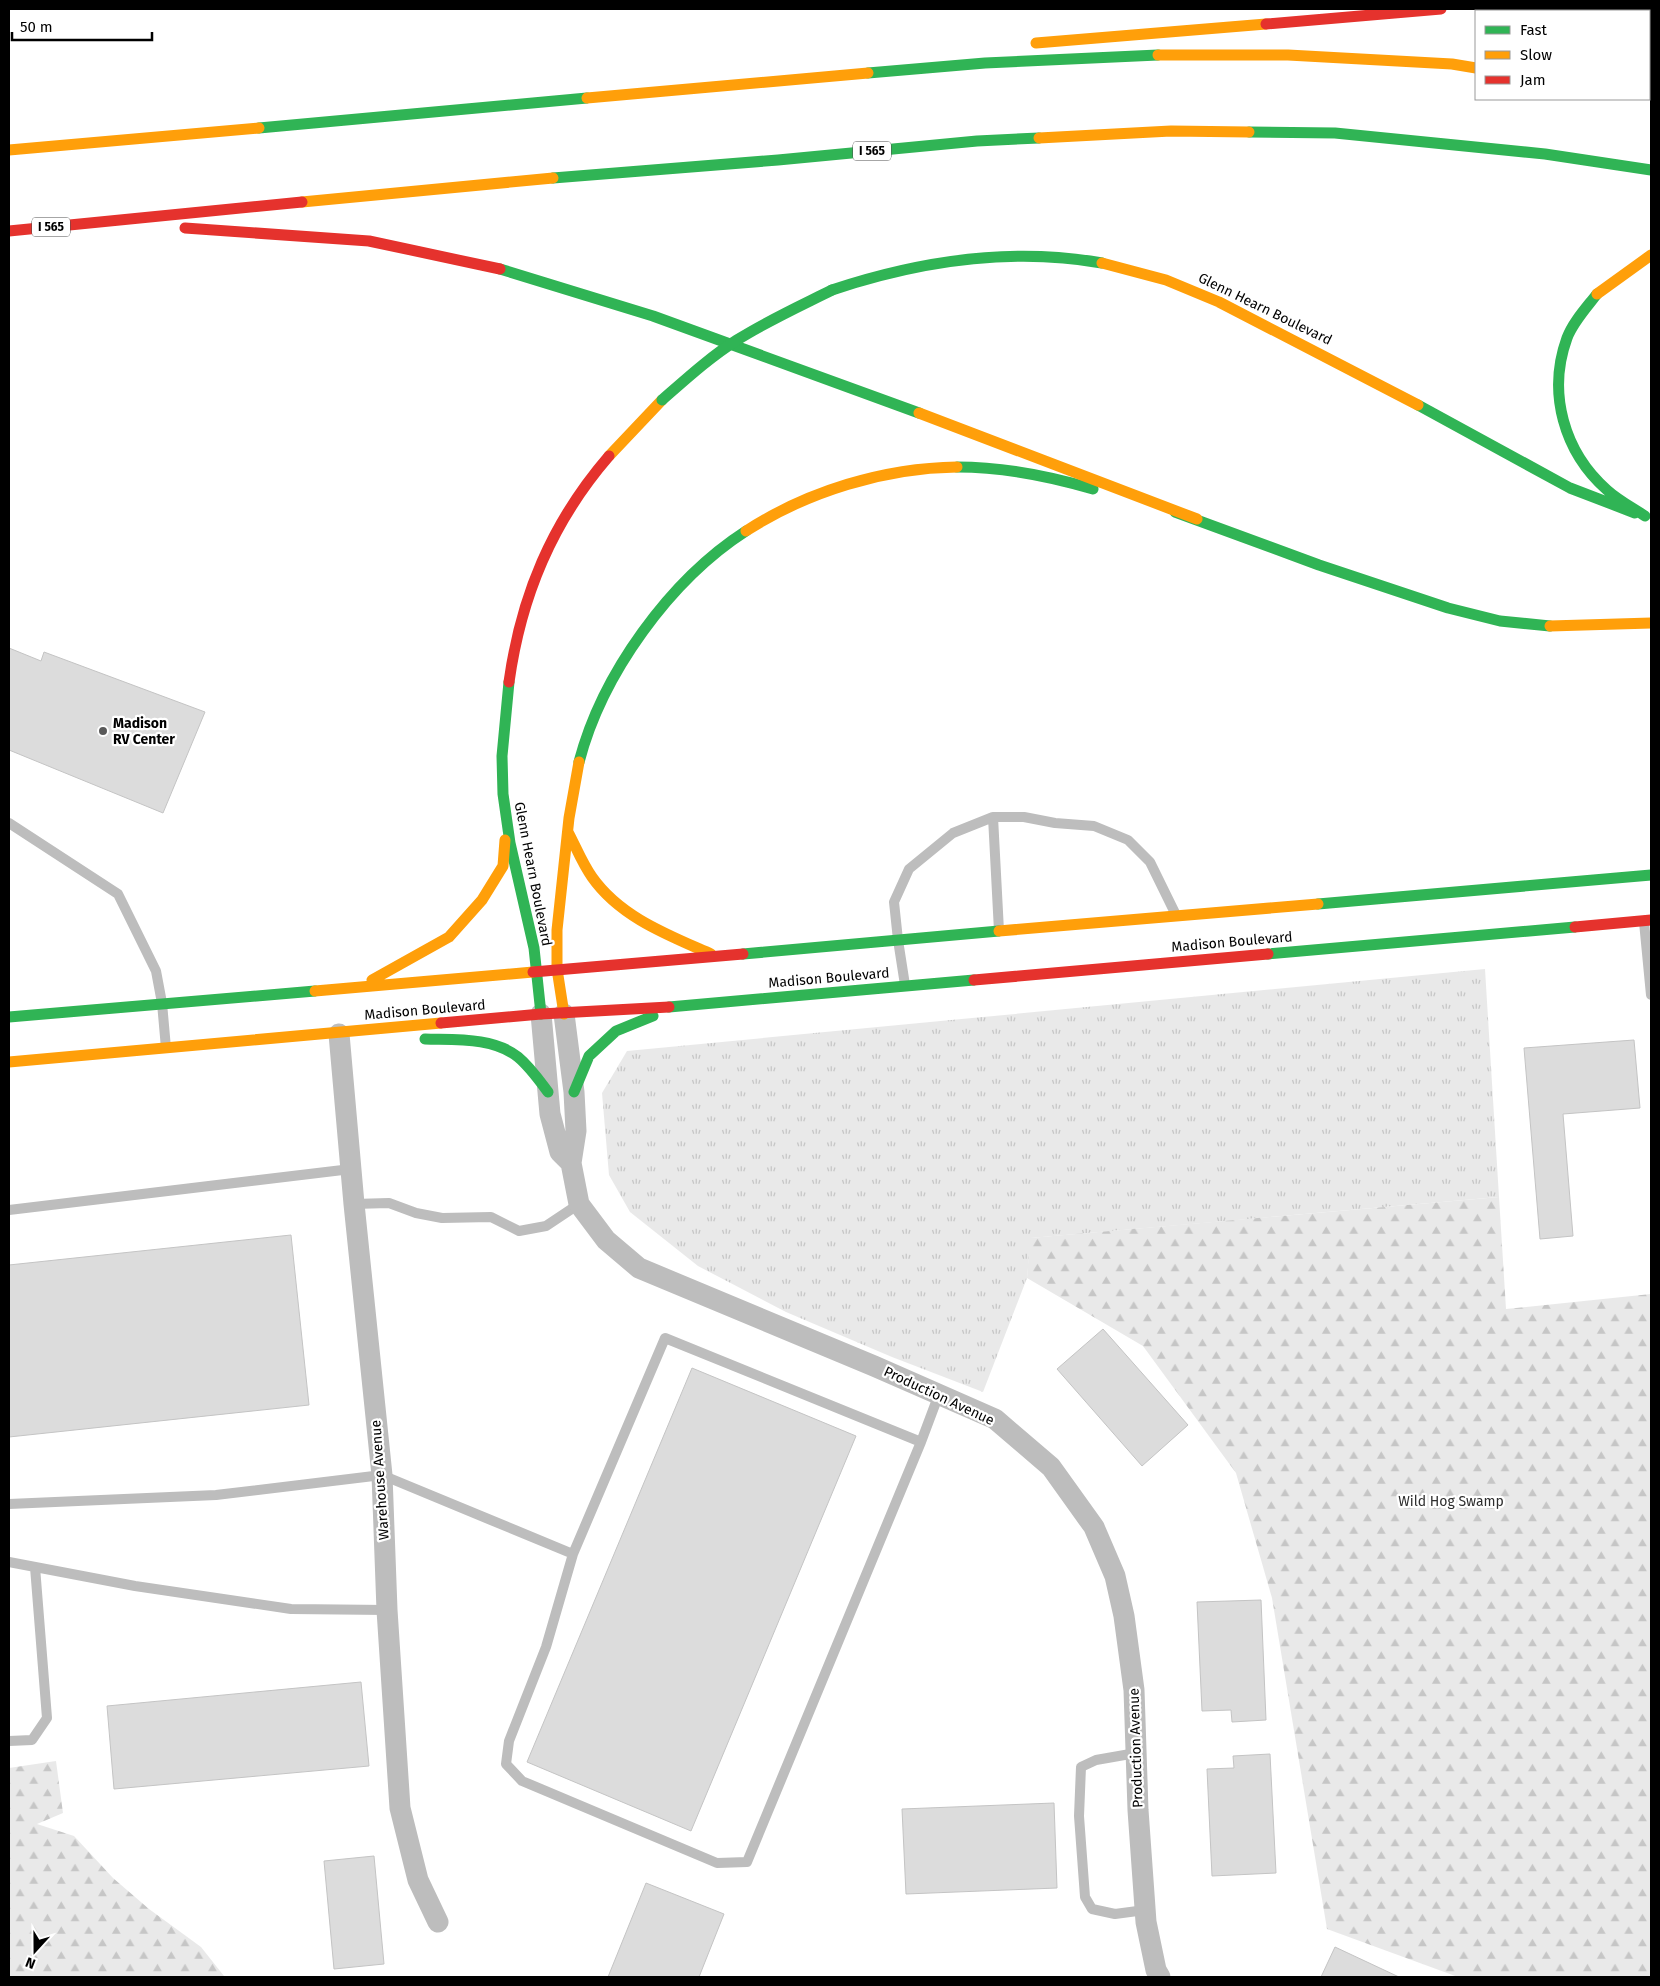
<svg xmlns="http://www.w3.org/2000/svg" width="1660" height="1986" font-family="'Fira Sans',sans-serif">
<style>
.grass{fill:url(#grass-tufts)}
.forest{fill:url(#forest-firs)}
.building{fill:#dcdcdc;stroke:#c4c4c4}
.lines{fill:none;stroke-linecap:round;stroke-linejoin:round}
.lane{stroke:#bdbdbd;stroke-width:10}
.street{stroke:#bdbdbd;stroke-width:21}
.fast{stroke:#30b455;stroke-width:11}
.slow{stroke:#ff9f0a;stroke-width:11}
.jam{stroke:#e5322d;stroke-width:11}
.fast-bridge{stroke:#30b455;stroke-width:11}
.poi-dot{fill:#595959;stroke:#fff;stroke-width:2}
.labels{text-anchor:middle;dominant-baseline:central;stroke-width:4.5;stroke-linejoin:round;paint-order:stroke}
.shield{fill:#fff;stroke:#4c4c4c;stroke-width:1}
.shield-label{font-size:12px;font-weight:bold;fill:#000}
.street-label{font-size:14px;fill:#000;stroke:#fff}
.poi-label{font-size:14px;font-weight:bold;fill:#000;stroke:#fff;text-anchor:start}
.park-label{font-size:14px;fill:#2e2e2e;stroke:#fff}
</style>
<defs>
<pattern id="grass-tufts" width="24" height="20" patternUnits="userSpaceOnUse" patternTransform="scale(1.25)"><rect width="24" height="20" fill="#e9e9e9"/><path d="M3 7l-1-3M5 7V3M7 7l1-3M15 17l-1-3M17 17v-4M19 17l1-3" fill="none" stroke="#c6c6c6"/></pattern>
<pattern id="forest-firs" width="22" height="20" patternUnits="userSpaceOnUse" patternTransform="scale(1.25)"><rect width="22" height="20" fill="#e9e9e9"/><path d="M5 1l3.5 6h-7zM16 11l3.5 6h-7z" fill="#c6c6c6"/></pattern>
</defs>
<rect width="100%" height="100%" fill="#fff"/>
<path class="grass" d="M1485,969L1499,1197L1031,1238L1027,1278L983,1392L892,1357L786,1312L698,1266L630,1212L609,1175L602,1093L627,1051Z"/>
<path class="forest" d="M1499,1197L1506,1309L1651,1294V1977H1458L1327,1929L1272,1598L1236,1473L1143,1346L1027,1278L1030,1238Z
M56,1761L63,1813L37,1824L74,1836L113,1878L149,1909L201,1947L224,1976L227,1977H9V1768Z"/>
<path class="building" d="M9,648L41,661L44,652L205,712L163,813L9,750Z
M1634,1040L1640,1108L1563,1114L1573,1236L1540,1239L1524,1048Z
M291,1235L309,1405L9,1437V1265Z
M1103,1329L1188,1425L1142,1466L1057,1369Z
M692,1368L856,1436L691,1831L527,1762Z
M1261,1600L1266,1720L1232,1722L1231,1710L1202,1711L1197,1602Z
M361,1682L369,1766L114,1789L107,1706Z
M1270,1754L1276,1873L1212,1876L1207,1769L1234,1768L1233,1756Z
M1054,1803L1057,1888L906,1894L902,1809Z
M374,1856L384,1964L334,1969L324,1861Z
M646,1883L724,1914L699,1977H608Z
M1335,1947L1399,1977H1321Z"/>
<g class="lines">
<path class="lane" d="M993,817L999,931
M9,823L118,894L156,971L162,1003L166,1048
M1644,922L1651,995
M905,985L898,940L894,902L909,869L953,833L993,817H1024L1055,823L1094,826L1128,840L1150,862L1176,915
M354,1204L389,1203L416,1213L442,1218L491,1217L519,1231L546,1226L579,1204
M9,1210L351,1169
M921,1442L665,1338L573,1554L546,1647L509,1741L506,1764L522,1781L717,1863L747,1862L921,1442L939,1394
M9,1504L216,1495L382,1475L573,1554
M9,1562L135,1586L291,1609L387,1610
M9,1741L32,1740L47,1718L35,1567
M1136,1753L1096,1760L1081,1767L1079,1816L1085,1897L1092,1909L1115,1914L1145,1910"/>
<path class="street" d="M541,1014L550,1114L560,1152L571,1163
M564,1014L574,1092L576,1131L571,1163L579,1204L606,1240L639,1268L874,1366L995,1419L1051,1467L1094,1527L1115,1576L1124,1616L1134,1690L1138,1810L1146,1922L1156,1970L1160,1977
M339,1034L354,1204L382,1475L387,1610L400,1808L418,1880L438,1922"/>
<path class="fast" d="M868,73L985,63L1158,55
M259,128L587,98
M1249,132L1335,133L1545,154L1651,170
M553,178L778,160L977,141L1039,138
M500,269L653,316L919,413
M832,290C919,261 1011,247 1102,263
M1597,294C1587,307 1573,322 1567,338C1547,393 1564,452 1607,490C1618,500 1633,508 1645,516
M1418,405L1570,488L1635,513
M957,467C1003,467 1049,476 1093,489
M1175,512L1319,565L1448,608L1500,621L1550,626
M509,682L502,756L503,794L510,843L534,948L541,1014
M579,762C602,674 670,580 746,531
M1318,904L1651,875
M743,954L999,931
M1268,954L1575,927
M669,1007L974,980
M9,1017L315,991
M425,1039C455,1040 493,1037 518,1057C530,1067 539,1080 548,1092
M574,1092L589,1056L616,1031L653,1016"/>
<path class="slow" d="M1036,43L1266,24
M1158,55H1288L1452,64L1476,68
M587,98L868,73
M1039,138L1171,131L1249,132
M9,150L259,128
M302,202L553,178
M1102,263L1166,280L1219,302L1418,405
M1597,294L1651,255
M919,413L1197,519
M609,456L662,400
M746,531C808,491 884,468 957,467
M1550,626L1651,623
M568,832C576,847 582,863 592,877C620,917 668,935 711,954
M999,931L1318,904
M372,980L449,937L482,900L503,866L505,840
M315,991L533,972
M564,1014L557,969V930L569,818L579,762
M9,1062L441,1023"/>
<path class="jam" d="M1266,24L1441,9
M1649,93H1651
M185,228L369,241L500,269
M9,231L302,202
M509,682C521,596 552,522 609,456
M1575,927L1651,920
M533,972L743,954
M974,980L1268,954
M441,1023L541,1014L669,1007"/>
<path class="fast-bridge" d="M662,400C686,379 710,357 737,340C767,321 800,306 832,290"/>
</g>
<circle class="poi-dot" cx="103" cy="731" r="5"/>
<g class="labels">
<g class="shield">
<rect x="853" y="141.5" width="38" height="19" rx="4"/>
<rect x="32" y="217.5" width="38" height="19" rx="4"/>
</g>
<g class="shield-label">
<text x="872" y="151">I 565</text>
<text x="51" y="227">I 565</text>
</g>
<g class="street-label">
<text transform="translate(1265 309) rotate(26)">Glenn Hearn Boulevard</text>
<text transform="translate(533 874) rotate(79)">Glenn Hearn Boulevard</text>
<text transform="translate(1232 942) rotate(-5)">Madison Boulevard</text>
<text transform="translate(829 978) rotate(-5)">Madison Boulevard</text>
<text transform="translate(425 1010) rotate(-5)">Madison Boulevard</text>
<text transform="translate(939 1396) rotate(25)">Production Avenue</text>
<text transform="translate(380 1480) rotate(-94)">Warehouse Avenue</text>
<text transform="translate(1136 1748) rotate(-92)">Production Avenue</text>
</g>
<g class="poi-label">
<text x="113" y="723">Madison<tspan x="113" dy="16">RV Center</tspan></text>
</g>
<g class="park-label">
<text x="1451" y="1501">Wild Hog Swamp</text>
</g>
</g>
<rect width="1660" height="1986" fill="none" stroke="#000000" stroke-width="20"/>
<rect x="1475" y="10" width="175" height="90" fill="#ffffff" stroke="#999999"/>
<rect x="1485" y="26" width="25" height="8" fill="#30b455" stroke="#999999"/>
<text x="1520" y="35" font-size="15" fill="#000000">Fast</text>
<rect x="1485" y="51" width="25" height="8" fill="#ff9f0a" stroke="#999999"/>
<text x="1520" y="60" font-size="15" fill="#000000">Slow</text>
<rect x="1485" y="76" width="25" height="8" fill="#e5322d" stroke="#999999"/>
<text x="1520" y="85" font-size="15" fill="#000000">Jam</text>
<g transform="translate(35 1951) rotate(201)" stroke="#ffffff" stroke-width="4" paint-order="stroke">
<path d="M0-4L9 19L0 12L-9 19Z" fill="#000000"/>
<text y="-8" font-size="14" font-weight="bold" text-anchor="middle" fill="#000000">N</text>
</g>
<path d="M12 32v8h140v-8" fill="none" stroke="#000000" stroke-width="2.5"/>
<text x="20" y="32" font-size="15" fill="#000000" stroke="#ffffff" stroke-width="4" paint-order="stroke">50 m</text>
</svg>
